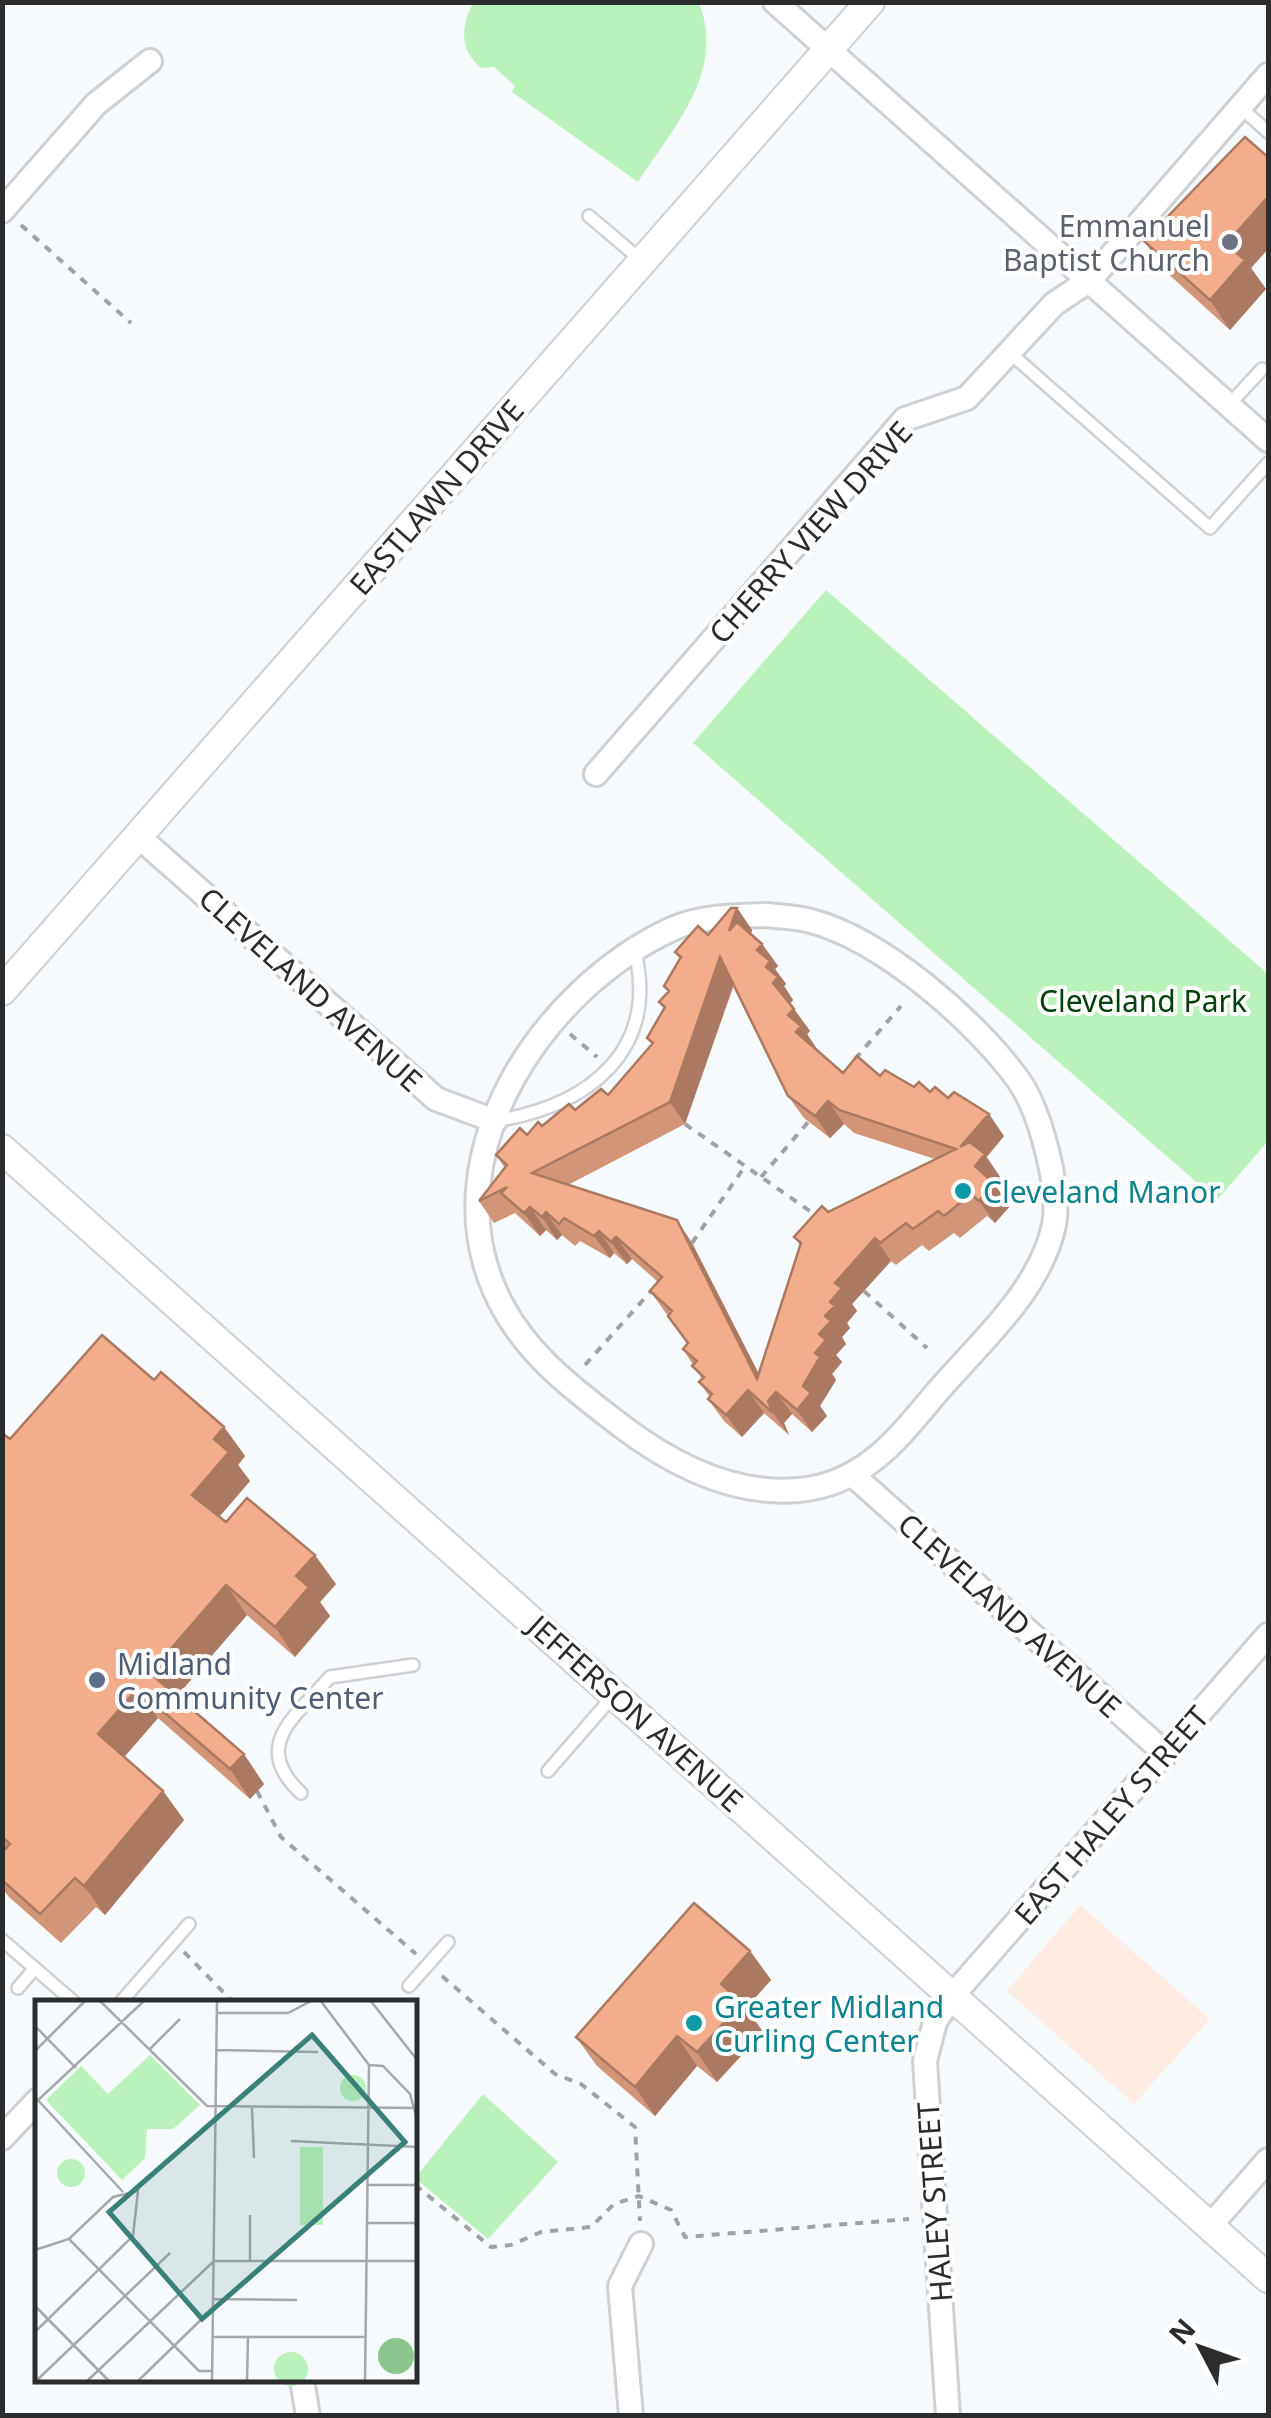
<svg xmlns="http://www.w3.org/2000/svg" width="1271" height="2418" font-family="'Noto Sans',sans-serif">
<style>
.commercial{fill:#feebe2}
.green{fill:#b9f2ba}
.lines{fill:none;stroke-linecap:round;stroke-linejoin:round}
.service-casing{stroke:#ced0d3;stroke-width:16}
.minor-casing{stroke:#ced0d3;stroke-width:28}
.tertiary-casing{stroke:#ced0d3;stroke-width:32}
.path{stroke:#9fa1a3;stroke-width:4;stroke-dasharray:8 8;stroke-linecap:butt}
.service{stroke:#fff;stroke-width:11}
.minor{stroke:#fff;stroke-width:22}
.tertiary{stroke:#fff;stroke-width:28}
.wall{fill:#d29577;fill-rule:evenodd}
.shaded-wall{fill:#ab7961}
.building{fill:#f4ad8a;stroke:#ab7961;stroke-width:2.5;fill-rule:evenodd}
.worship-dot{fill:#6b7280;stroke:#fff;stroke-width:4}
.culture-dot{fill:#0f9aa8;stroke:#fff;stroke-width:4}
.service-dot{fill:#5c6f8a;stroke:#fff;stroke-width:4}
.labels{text-anchor:middle;dominant-baseline:central;stroke-width:8;stroke-linejoin:round;paint-order:stroke}
.worship-label{font-size:30px;fill:#5b616d;stroke:#fff;text-anchor:end}
.street-label{font-size:30px;fill:#2b2c2d;stroke:#fff}
.park-label{font-size:30px;fill:#01400b;stroke:#fff}
.culture-label{font-size:30px;fill:#0d838f;stroke:#fff;text-anchor:start}
.service-label{font-size:30px;fill:#4e5e75;stroke:#fff;text-anchor:start}
.inset-road{fill:none;stroke:#a5a8aa;stroke-width:2.5}
.view{fill:#398078;fill-opacity:0.15;stroke:#398078;stroke-width:5}
.inset-edge{fill:none;stroke:#2b2c2d;stroke-width:5}
</style>
<rect width="100%" height="100%" fill="#f7fafd"/>
<path class="commercial" d="M1080,1905L1210,2019L1134,2104L1007,1991Z"/>
<path class="green" d="M699,3C726,72 674,126 638,182L512,92L515,86L494,67L481,68C459,49 461,27 473,3Z
M826,590L1268,974V1141L1217,1200L693,743Z
M483,2094L558,2162L488,2239L415,2178Z"/>
<g class="lines">
<defs>
<path id="service" d="M1240,107L1268,132
M589,216L642,261
M1010,353L1210,528L1268,463
M1229,405L1262,369
M495,1121C587,1106 659,1053 635,951
M548,1771L614,1695
M301,1793C250,1746 296,1716 330,1677L413,1665
M2,1940L75,2003
M409,1986L448,1942
M18,1988L35,1968
M120,2003L189,1924"/>
<path id="minor" d="M775,2L1268,440
M2,211L96,104L150,61
M596,774L905,419L967,398L1054,304L1090,280L1268,75
M139,837L436,1099L495,1121
M767,915C782,917 797,917 811,921C883,940 977,1022 1019,1081C1040,1111 1061,1189 1054,1225C1040,1291 980,1342 938,1391C899,1437 865,1484 799,1490C733,1496 671,1464 620,1425C570,1387 521,1350 495,1291C433,1152 544,988 672,929C701,916 735,916 767,915Z
M855,1477L1166,1754
M2,2138L38,2100
M1210,2226L1268,2160
M302,2380L308,2416
M631,2416L620,2286L641,2244
M948,2416L925,2061L935,2022L953,1995L1268,1635"/>
<path id="tertiary" d="M2,991L870,2
M2,1149L1268,2278"/>
</defs>
<use href="#service" class="service-casing"/>
<use href="#minor" class="minor-casing"/>
<use href="#tertiary" class="tertiary-casing"/>
<path class="path" d="M21,225L131,323
M570,1034L597,1057
M855,1059L901,1006
M685,1124L817,1216
M761,1177L810,1120
M692,1243L745,1166
M864,1291L927,1348
M585,1365L652,1290
M257,1791L281,1837L416,1954
M184,1952L234,2003
M442,1976L555,2074L581,2084L635,2127L640,2221
M415,2185L491,2247L511,2245L541,2232L591,2227L614,2204L639,2196L671,2210L685,2237L909,2219"/>
<use href="#service" class="service"/>
<use href="#minor" class="minor"/>
<use href="#tertiary" class="tertiary"/>
</g>
<path class="wall" d="M1268,157V249L1251,268L1266,289L1230,330L1165,271L1144,241Z
M737,908L752,930L751,934L762,944L778,966L775,969L786,984L784,986L793,1000L790,1004L810,1031L807,1034L817,1049L816,1050L843,1073L880,1076L948,1098L1004,1136L987,1157L1000,1177L994,1184L1010,1206L995,1223L987,1216L960,1238L954,1233L929,1251L922,1245L896,1265L891,1261L852,1304L857,1311L847,1323L850,1328L842,1337L846,1344L836,1355L842,1362L832,1374L836,1380L820,1406L827,1416L812,1432L792,1414L784,1423L789,1435L764,1413L742,1437L724,1421L708,1399L710,1397L699,1382L702,1379L683,1349L688,1344L650,1291L658,1282L632,1259L627,1264L614,1253L610,1258L580,1241L575,1246L562,1235L557,1240L546,1230L540,1236L515,1213L494,1223L479,1201L505,1168L496,1155L542,1126L608,1095L652,1045L647,1038L664,1009L659,1002L668,992L664,986L680,959L675,952L708,935ZM734,985L788,1096L804,1118L830,1138L844,1124L854,1133L935,1159L828,1212L794,1237L800,1245L759,1374L692,1243L568,1185L685,1124Z
M154,1380L224,1427L245,1456L238,1465L250,1481L219,1517L226,1522L336,1584L320,1602L330,1616L295,1657L247,1615L176,1696L264,1784L250,1799L158,1718L124,1757L163,1791L184,1820L105,1915L96,1907L61,1943L9,1897L2,1888V1852L4,1850L2,1848V1433L10,1439Z
M750,1951L771,1980L746,2008L763,2032L717,2082L697,2066L655,2116L597,2066L576,2037Z"/>
<path class="shaded-wall" d="M1268,197V249L1251,268L1266,289L1230,330L1210,300L1226,244Z
M737,908L752,930L745,953L729,931Z
M762,944L778,966L775,969L786,984L784,986L793,1000L789,1005L773,983L757,950Z
M720,957L735,980L685,1124L670,1102Z
M794,1009L810,1031L807,1034L817,1049L812,1055L796,1032L788,1015Z
M828,1101L844,1124L830,1138L815,1116Z
M989,1114L1004,1136L986,1157L1000,1177L994,1184L1010,1206L995,1223L979,1201L960,1147Z
M530,1207L546,1230L540,1236L524,1213Z
M546,1212L562,1235L557,1240L542,1217Z
M677,1220L692,1243L771,1398L776,1392L792,1414L784,1423L789,1435L773,1413Z
M599,1231L614,1253L610,1258L594,1236Z
M616,1237L632,1259L627,1264L611,1242Z
M875,1238L891,1261L852,1304L857,1311L847,1323L850,1328L842,1337L846,1344L836,1355L842,1362L832,1374L836,1380L820,1406L827,1416L812,1432L797,1410L835,1283Z
M748,1390L764,1413L742,1437L726,1415Z
M224,1427L245,1456L238,1465L250,1481L213,1524L192,1495L214,1439Z
M315,1555L336,1584L320,1602L330,1616L295,1657L275,1627L296,1576Z
M226,1585L247,1615L171,1703L150,1673Z
M137,1689L158,1718L119,1763L98,1734Z
M244,1754L264,1784L250,1799L230,1769Z
M163,1791L184,1820L105,1915L84,1886Z
M750,1951L771,1980L746,2008L763,2032L717,2082L697,2052L721,1984Z
M677,2036L697,2066L655,2116L635,2087Z"/>
<path class="building" d="M1245,137L1268,157V197L1226,244L1245,260L1210,300L1144,241Z
M731,908H737L729,931L737,922L762,944L757,950L770,961L766,967L778,977L773,983L794,1009L788,1015L801,1026L796,1032L843,1073L857,1056L880,1076L885,1070L914,1087L919,1082L930,1092L935,1087L948,1098L954,1092L989,1114L960,1147L970,1142L985,1154L975,1166L994,1183L979,1201L971,1194L944,1216L938,1211L913,1229L906,1223L880,1243L875,1238L835,1283L842,1288L830,1302L835,1306L825,1316L831,1321L819,1334L826,1340L815,1353L820,1357L803,1386L811,1393L797,1410L776,1392L768,1401L773,1413L748,1390L726,1415L708,1399L712,1394L699,1382L704,1377L692,1366L697,1361L683,1349L688,1343L668,1316L672,1311L650,1291L662,1277L616,1237L611,1242L599,1231L594,1236L564,1218L559,1224L546,1212L542,1217L530,1207L524,1213L501,1193L507,1187L479,1201L507,1165L496,1155L520,1128L527,1135L538,1122L542,1126L569,1104L575,1110L601,1089L608,1095L653,1043L647,1038L665,1007L659,1002L669,991L664,986L681,957L675,952L698,926L708,935ZM720,957L788,1096L815,1116L828,1101L839,1110L956,1149L828,1212L822,1206L794,1237L801,1243L757,1379L677,1220L532,1173L670,1102Z
M102,1335L154,1380L161,1372L224,1427L214,1439L229,1452L192,1495L226,1522L247,1498L315,1555L296,1576L309,1587L275,1627L226,1585L150,1673L244,1754L230,1769L137,1689L98,1734L163,1791L84,1886L75,1878L40,1914L2,1880V1852L10,1844L2,1837V1433L10,1439Z
M694,1903L750,1951L721,1984L742,2003L697,2052L677,2036L635,2087L576,2037Z"/>
<circle class="worship-dot" cx="1230" cy="242" r="10"/>
<g class="culture-dot">
<circle cx="963" cy="1191" r="10"/>
<circle cx="694" cy="2023" r="10"/>
</g>
<circle class="service-dot" cx="97" cy="1680" r="10"/>
<g class="labels">
<g class="worship-label">
<text x="1210" y="225">Emmanuel<tspan x="1210" dy="34">Baptist Church</tspan></text>
</g>
<g class="street-label">
<text transform="translate(436 497) rotate(-49)">EASTLAWN DRIVE</text>
<text transform="translate(810 532) rotate(-48)">CHERRY VIEW DRIVE</text>
<text transform="translate(311 989) rotate(42)">CLEVELAND AVENUE</text>
<text transform="translate(1010 1615) rotate(42)">CLEVELAND AVENUE</text>
<text transform="translate(636 1713) rotate(42)">JEFFERSON AVENUE</text>
<text transform="translate(1111 1815) rotate(-49)">EAST HALEY STREET</text>
<text transform="translate(934 2202) rotate(-94)">HALEY STREET</text>
</g>
<g class="park-label">
<text x="1143" y="1000">Cleveland Park</text>
</g>
<g class="culture-label">
<text x="983" y="1191">Cleveland Manor</text>
<text x="714" y="2006">Greater Midland<tspan x="714" dy="34">Curling Center</tspan></text>
</g>
<g class="service-label">
<text x="117" y="1663">Midland<tspan x="117" dy="34">Community Center</tspan></text>
</g>
</g>
<g transform="translate(35 2000)">
<rect width="382" height="382" fill="#f7fafd"/>
<path d="M115,55L165,105L138,129H112L110,158L87,180L11,100L46,66L73,94ZM305 88a13 13 0 1 1 26 0a13 13 0 1 1-26 0ZM265,147H288V225H265ZM22 173a14 14 0 1 1 28 0a14 14 0 1 1-28 0ZM239 369a17 17 0 1 1 34 0a17 17 0 1 1-34 0Z" fill="#b9f2ba"/>
<path d="M343 356a18 18 0 1 1 36 0a18 18 0 1 1-36 0Z" fill="#8dc58e"/>
<path class="inset-road" d="M64,0L172,106L383,108M285,0L334,65L330,382M335,0L383,61M182,13H253L278,0M0,26L41,68M114,50L145,19M181,50L283,52M0,51L51,0M334,65L348,66L375,94L383,123M0,97L88,192M0,103L110,0M217,108L219,158M256,141L383,147M333,185H383M332,223H383M34,239L164,371H177M0,250L34,239L78,197L103,191L98,236L0,332M179,261H383M215,261V215M178,299L262,300M0,306L75,382M178,337H330M0,382L135,253M51,382L179,261M102,382L178,308M177,382L182,0M212,382L213,337"/>
<path class="view" d="M277,35L370,142L167,319L74,212Z"/>
<rect width="382" height="382" class="inset-edge"/>
</g>
<rect width="1271" height="2418" fill="none" stroke="#2b2c2d" stroke-width="10"/>
<g transform="translate(1201 2348) rotate(311)" stroke="#ffffff" stroke-width="8" paint-order="stroke">
<path d="M0-8L18 38L0 25L-18 38Z" fill="#2b2c2d"/>
<text y="-15" font-size="28" font-weight="bold" text-anchor="middle" fill="#2b2c2d">N</text>
</g>
</svg>
